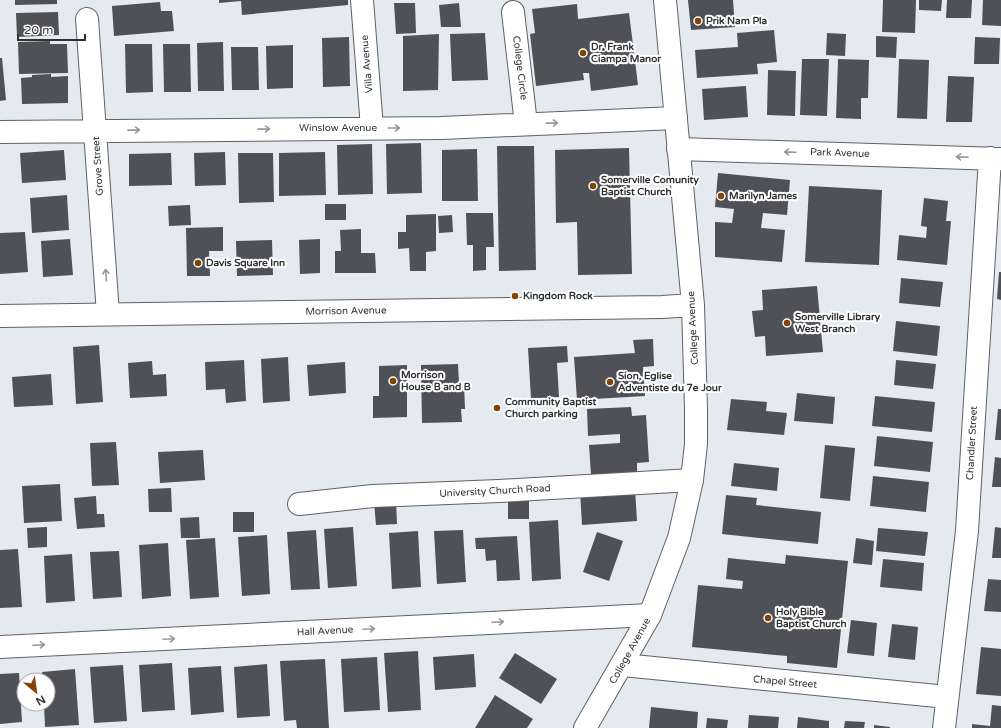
<svg xmlns="http://www.w3.org/2000/svg" width="1001" height="728" font-family="'Varela Round',sans-serif">
<style>
.building{fill:#505157}
.lines{fill:none;stroke-linecap:round;stroke-linejoin:round}
.street-casing{stroke:#5d6266;stroke-width:24}
.secondary-casing{stroke:#5d6266;stroke-width:24}
.street{stroke:#fff;stroke-width:22}
.secondary{stroke:#fff;stroke-width:22}
.oneway{stroke:#979899}
.poi-dot{fill:#824403;stroke:#fff;stroke-width:1.5}
.labels{text-anchor:middle;dominant-baseline:central;stroke-width:4;stroke-linejoin:round;paint-order:stroke}
.poi-label{font-size:10px;font-weight:bold;fill:#2f3133;stroke:#fff;text-anchor:start}
.street-label{font-size:10px;fill:#2f3133;stroke:#fff}
</style>
<rect width="100%" height="100%" fill="#e4eaef"/>
<path class="building" d="M15,0H57V4L15,5Z
M219,0H348V5L242,15L241,1L219,3Z
M688,0H733L735,27L691,30Z
M883,0H916L915,33L882,32Z
M919,0H942L941,11L919,10Z
M947,0H972L971,18H946Z
M983,0H1001V26L982,25Z
M160,2L161,11H172L174,31L114,36L112,6Z
M394,3H415L416,33L396,34Z
M459,3L461,27H441L439,5Z
M577,4L578,19L629,13L638,85L591,91L589,73H583L584,80L536,86L530,34L535,33L532,9Z
M58,12L59,35L17,37L16,13Z
M774,30L777,62L757,64L758,74L697,78L695,50L738,47L737,33Z
M485,33L488,80L452,81L450,34Z
M827,33L846,34L845,56L826,55Z
M439,34L438,90L403,91V36Z
M876,36L897,37L896,58L876,57Z
M349,37L350,86L323,87L322,38Z
M975,37L1000,38L999,64H974Z
M50,41V44H67L68,73L19,74L18,42Z
M223,42L224,91H198L197,43Z
M125,44H152L153,92L126,93Z
M163,44H190L191,92H164Z
M293,45V88L267,89L266,46Z
M231,47H258L259,90H232Z
M0,58H2L6,100L0,101Z
M802,59H829L827,116L800,115Z
M838,59L869,60L868,98H861V119L836,118Z
M899,59L929,60L927,119L897,118Z
M768,70L796,71L795,116L767,115Z
M51,74V77L68,76V103L22,104L21,78L32,77V75Z
M948,76L974,77L972,122H946Z
M746,86L748,117L704,120L702,89Z
M421,143L422,193L387,194L386,144Z
M372,144L373,194L338,195L337,145Z
M497,146H534L536,270L499,271Z
M629,148L632,274L578,275L577,222L556,223L555,150Z
M477,149L478,201H442V150Z
M64,150L66,180L22,183L20,153Z
M225,152L226,185L195,186L194,153Z
M325,152L326,195L279,196V153Z
M171,153L172,185L129,186V154Z
M238,153H273L274,202L239,203Z
M718,173L790,180L787,215L763,213L761,228L785,230L782,262L715,257V222L732,223L734,209L715,207Z
M809,186L882,190L879,265L805,262Z
M67,195L69,230L32,233L30,198Z
M924,198L948,201L946,221H951L947,265L897,260L899,235L926,238L927,227L921,226Z
M325,204H346V220H325Z
M190,205L191,225L169,226L168,206Z
M466,213H493L494,247H486V270L473,271V245H467Z
M436,214V251L426,252V271H410L409,248L398,249V232H406V215Z
M452,215L453,232L439,233L438,216Z
M223,227V251H209L210,276H187L186,228Z
M361,229V253H375L376,273H335V251H341L340,230Z
M25,232L28,272L0,274V233Z
M70,239L73,275L43,277L41,241Z
M320,239V273L300,274L299,240Z
M272,240L273,275L237,276L236,241Z
M999,272H1001V300L997,299Z
M901,278L943,282L940,307L899,303Z
M817,286L823,352L766,356L765,336L755,337L752,311L763,310L762,290Z
M896,321L940,326L937,356L893,351Z
M653,339L654,366L643,367L645,396L577,400L574,357L635,353L633,340Z
M99,345L103,402L76,404L73,347Z
M567,346L568,362L557,363L559,397L531,399L528,348Z
M288,357L290,401L263,403L261,359Z
M244,360L246,401L226,403L225,389L206,390L205,362Z
M896,360L936,364L933,389L894,385Z
M152,361L153,375L166,374L167,396L130,398L128,363Z
M345,362L346,393L309,396L307,365Z
M458,364L459,384H464L465,409H461L462,422L422,423L421,365Z
M407,365V417L373,418V396H379V366Z
M51,374L53,405L14,407L12,377Z
M797,393L835,397L833,424L794,421Z
M875,396L935,402L932,432L872,426Z
M731,399L767,402L766,411L787,413L784,435L727,430Z
M631,407L632,416L646,415L649,462L637,463V472L591,475L589,445L620,443V434L588,436L587,409Z
M998,409H1001V440H995Z
M877,436L933,442L930,472L874,466Z
M116,442L119,485L92,486L90,443Z
M825,445L855,448L850,501L820,498Z
M203,450L205,480L160,483L158,452Z
M995,457L1001,458V487H992Z
M734,463L779,468L777,491L731,486Z
M873,476L929,482L926,512L870,506Z
M60,484L62,521L24,523L22,486Z
M171,488L172,512H149L148,489Z
M635,488L637,521L582,525L580,491Z
M726,495L757,498L756,505L821,512L818,544L722,534Z
M96,496L97,514H104L105,527L77,529L74,498Z
M529,496V519H508V497Z
M396,501L397,524L376,525L374,502Z
M233,512H254V532H233Z
M199,517L200,538H181L180,518Z
M558,520L561,579L532,581L529,522Z
M47,527V547L28,548L27,528Z
M353,527L357,586L328,588L324,529Z
M995,527L1001,528V558H992Z
M878,528L928,532L925,556L876,551Z
M316,530L320,589L291,590L287,532Z
M463,530L466,582L437,584L434,531Z
M418,531L421,587L392,589L389,533Z
M597,532L623,541L609,581L583,572Z
M267,535L270,594L242,596L238,537Z
M517,536L520,580L497,581L496,560L486,561L485,549H476L475,538Z
M215,538L219,597L190,599L186,540Z
M856,538L874,541L872,565L853,563Z
M168,543L171,596L142,599L139,545Z
M18,549L22,607L0,608V550Z
M119,551L122,597L93,599L90,552Z
M72,554L75,601L46,603L44,556Z
M786,555L848,561L837,668L787,663V656L692,647L698,585L742,589L743,581L726,579L728,558L785,564Z
M883,559L924,563L922,591L880,587Z
M988,579L1001,580V612L984,611Z
M851,620L877,623L874,656L847,653Z
M892,624L918,627L915,660L888,657Z
M981,647L1001,649V696L976,694Z
M418,651L421,710L388,712L384,653Z
M515,653L557,679L541,704L499,678Z
M474,654L476,687L435,690L433,657Z
M377,657L380,710L344,712L341,659Z
M325,659L329,728H297L296,720L284,721L280,661Z
M172,663L175,710L142,712L139,665Z
M267,664L270,716L237,718L234,667Z
M123,665L127,721L94,723L90,667Z
M221,666L224,712L191,715L188,668Z
M75,669L79,725L45,727L44,704H48V680H43L42,672Z
M19,673L22,722L0,724V674Z
M495,695L533,719L527,728H475Z
M992,705L1001,706V728H972V724L990,726Z
M651,707L698,712L697,728H649Z
M749,715L779,717L778,728H748Z
M798,717L829,721V728H797Z
M707,718L728,720L727,728H706Z
M845,721L865,722L864,728H844Z
M874,725L890,727V728H874Z"/>
<g class="lines">
<defs>
<path id="street" d="M362,0L372,128
M513,12L526,124
M87,19L108,314
M0,132L441,128L676,118
M678,149L1001,159
M299,504L373,496L499,491L692,480
M0,647L650,615
M623,665L947,697
M944,728L967,531L990,158"/>
<path id="secondary" d="M0,316L662,307L693,305
M585,728L650,615L679,538L692,480L696,444V409L693,305L665,0"/>
</defs>
<use href="#street" class="street-casing"/>
<use href="#secondary" class="secondary-casing"/>
<use href="#street" class="street"/>
<use href="#secondary" class="secondary"/>
</g>
<defs><path id="oneway-shaft" d="M-6 0H5M1.5-3L5.5 0L1.5 3" fill="none" stroke-width="1.6" stroke-linecap="round" stroke-linejoin="round"/></defs>
<g class="oneway">
<use href="#oneway-shaft" transform="translate(552 123) rotate(-2)"/>
<use href="#oneway-shaft" transform="translate(394 128)"/>
<use href="#oneway-shaft" transform="translate(264 129) rotate(-1)"/>
<use href="#oneway-shaft" transform="translate(134 130) rotate(-1)"/>
<use href="#oneway-shaft" transform="translate(790 152) rotate(-178)"/>
<use href="#oneway-shaft" transform="translate(962 157) rotate(-178)"/>
<use href="#oneway-shaft" transform="translate(106 275) rotate(-94)"/>
<use href="#oneway-shaft" transform="translate(498 622) rotate(-3)"/>
<use href="#oneway-shaft" transform="translate(369 629) rotate(-3)"/>
<use href="#oneway-shaft" transform="translate(169 639) rotate(-3)"/>
<use href="#oneway-shaft" transform="translate(39 645) rotate(-3)"/>
</g>
<g class="poi-dot">
<circle cx="698" cy="21" r="4"/>
<circle cx="583" cy="53" r="4"/>
<circle cx="593" cy="186" r="4"/>
<circle cx="721" cy="196" r="4"/>
<circle cx="198" cy="263" r="4"/>
<circle cx="515" cy="296" r="4"/>
<circle cx="787" cy="323" r="4"/>
<circle cx="393" cy="381" r="4"/>
<circle cx="610" cy="382" r="4"/>
<circle cx="497" cy="408" r="4"/>
<circle cx="768" cy="618" r="4"/>
</g>
<g class="labels">
<g class="poi-label">
<text x="706" y="21">Prik Nam Pla</text>
<text x="591" y="47">Dr. Frank<tspan x="591" dy="12">Ciampa Manor</tspan></text>
<text x="601" y="180">Somerville Comunity<tspan x="601" dy="12">Baptist Church</tspan></text>
<text x="729" y="196">Marilyn James</text>
<text x="206" y="263">Davis Square Inn</text>
<text x="523" y="296">Kingdom Rock</text>
<text x="795" y="317">Somerville Library<tspan x="795" dy="12">West Branch</tspan></text>
<text x="401" y="375">Morrison<tspan x="401" dy="12">House B and B</tspan></text>
<text x="618" y="376">Sion, Eglise<tspan x="618" dy="12">Adventiste du 7e Jour</tspan></text>
<text x="505" y="402">Community Baptist<tspan x="505" dy="12">Church parking</tspan></text>
<text x="776" y="612">Holy Bible<tspan x="776" dy="12">Baptist Church</tspan></text>
</g>
<g class="street-label">
<text transform="translate(367 64) rotate(-95)">Villa Avenue</text>
<text transform="translate(520 68) rotate(83)">College Circle</text>
<text x="338" y="128">Winslow Avenue</text>
<text transform="translate(840 153) rotate(2)">Park Avenue</text>
<text transform="translate(98 166) rotate(-94)">Grove Street</text>
<text transform="translate(346 311) rotate(-1)">Morrison Avenue</text>
<text transform="translate(693 328) rotate(-93)">College Avenue</text>
<text transform="translate(972 443) rotate(-87)">Chandler Street</text>
<text transform="translate(495 491) rotate(-3)">University Church Road</text>
<text transform="translate(325 631) rotate(-3)">Hall Avenue</text>
<text transform="translate(630 651) rotate(-61)">College Avenue</text>
<text transform="translate(785 682) rotate(5)">Chapel Street</text>
</g>
</g>
<g transform="translate(36 692) rotate(151)"><circle r="19" fill="#ffffff" stroke="#acadad"/>
<path d="M0-3L7 15L0 10L-7 15Z" fill="#824403"/>
<text y="-6" font-size="11" font-weight="bold" text-anchor="middle" fill="#2f3133">N</text>
</g>
<path d="M18 34v6h67v-6" fill="none" stroke="#2f3133" stroke-width="2"/>
<text x="24" y="34" font-size="12" fill="#2f3133" stroke="#ffffff" stroke-width="3" paint-order="stroke">20 m</text>
</svg>
